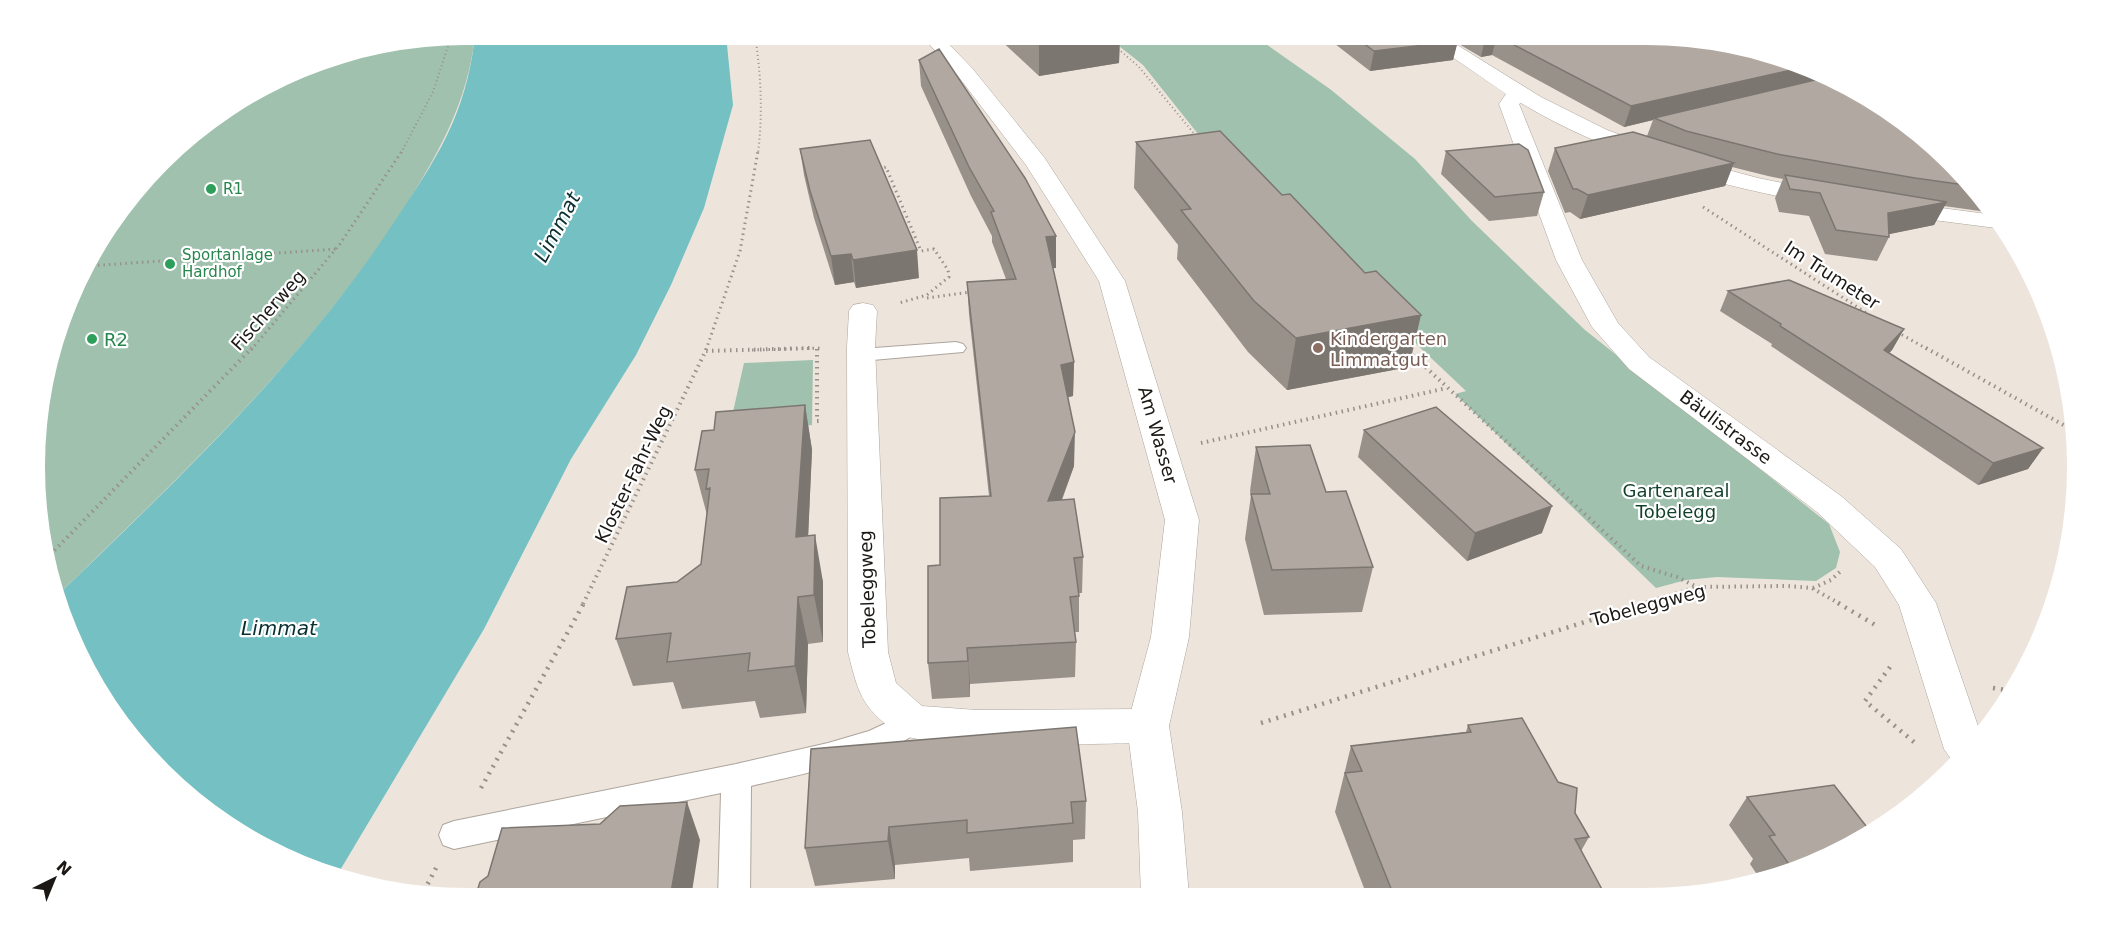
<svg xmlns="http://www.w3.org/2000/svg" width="2112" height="933" font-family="'DejaVu Sans',sans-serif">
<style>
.green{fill:#9fc1ae}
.water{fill:#75c0c3}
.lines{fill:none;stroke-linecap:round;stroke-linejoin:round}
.service-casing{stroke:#ada59d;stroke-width:2}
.minor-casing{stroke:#ada59d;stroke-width:1}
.tertiary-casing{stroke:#ada59d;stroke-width:1}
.path-far3{stroke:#98918b;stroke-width:2;stroke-dasharray:1 3;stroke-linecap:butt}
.path-far2{stroke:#98918b;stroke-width:3;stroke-dasharray:1.5 4;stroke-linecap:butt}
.path-far1{stroke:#98918b;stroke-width:4;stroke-dasharray:1.5 4.5;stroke-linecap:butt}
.path{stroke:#98918b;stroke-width:4.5;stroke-dasharray:2 6;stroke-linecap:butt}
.service{fill:#fff;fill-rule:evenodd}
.minor{fill:#fff;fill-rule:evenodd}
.tertiary{fill:#fff;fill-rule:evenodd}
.wall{fill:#98918a}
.shaded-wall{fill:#7c7671}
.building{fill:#b1a9a1;stroke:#7c7671;stroke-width:1.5}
.leisure-dot{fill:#2e9e5b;stroke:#fff;stroke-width:2}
.education-dot{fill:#8d6e63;stroke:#fff;stroke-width:2}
.labels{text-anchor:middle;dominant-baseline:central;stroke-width:4.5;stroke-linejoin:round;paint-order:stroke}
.far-leisure-label{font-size:15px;fill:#27864d;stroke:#fff;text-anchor:start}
.street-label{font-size:18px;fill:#1b1815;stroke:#fff}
.education-label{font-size:18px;fill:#785e54;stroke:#fff;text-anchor:start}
.leisure-label{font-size:18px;fill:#27864d;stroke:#fff;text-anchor:start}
.park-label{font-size:18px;fill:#123f2a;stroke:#fff}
.water-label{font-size:20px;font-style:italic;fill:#092f31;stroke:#fff}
</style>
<rect width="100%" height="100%" fill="#ede4dc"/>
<path class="green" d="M466,35H475C468,103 437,156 401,213C308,357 181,475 59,594L43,550L35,466L43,383L92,251L182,141L250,93L327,58Z
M1105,35H1253L1330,89L1415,159L1472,221L1585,330L1829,524L1840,552L1836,568L1816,581L1717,577L1686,580L1656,588L1455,394L1466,391L1210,149L1143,65Z
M813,360L812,425L728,434L744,363Z"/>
<path class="water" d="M475,35H726L733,105L704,208L671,285L636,355L571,459L484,629L336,877L327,875L251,841L182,792L92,682L59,594C180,477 306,359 398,216C418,186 439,155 453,122C465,94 472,65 475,35Z"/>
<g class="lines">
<defs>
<path id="service" d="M956,342L963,344L966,348L963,352L861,361L854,359L851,355L854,351L861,349Z
M912,711L922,714L926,722C910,754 788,777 751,786L750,898H718L721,793L454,849L443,845L439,835L443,825L454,821L736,764L828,743L869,731Z"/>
<path id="minor" d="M1420,35H1441L1541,97L1607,130L1702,163L1758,178L1831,193L1835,198L1831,203L1823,205C1719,186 1612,158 1521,103L1519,104L1582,260L1618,323L1649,357L1841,496L1901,549L1936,603L1980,732L1953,762L1944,749L1899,605L1875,567L1817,512L1629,369L1592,327L1556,260L1499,104L1506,94Z
M1895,202L1995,215L2004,229L1886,214L1883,209L1886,204Z
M863,303L873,305L877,311L875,347L888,652L896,683L922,706L977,710L1148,709L1163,714L1169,726L1163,738L1148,743C1106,743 921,751 896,732C861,707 858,692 848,652L847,347L849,311L853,305Z"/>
<path id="tertiary" d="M921,35H940L972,68L1044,157L1125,281L1199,520L1189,637L1169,726L1182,812L1189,896H1141L1138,812L1127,726L1151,637L1165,520L1099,281L1026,165L958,76Z"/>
</defs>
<use href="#service" class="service-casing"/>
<use href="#minor" class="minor-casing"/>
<use href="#tertiary" class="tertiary-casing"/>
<path class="path-far3" d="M755,35C761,75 763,113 758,153
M1115,46L1139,67L1196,136
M401,153L433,92L451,37"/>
<path class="path-far2" d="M879,169L886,167L921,251L934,249L948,270L949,277L927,295L899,303
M1703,207L1868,314
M87,266L337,249
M927,298L970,292
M1897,332L1929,350
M251,350L340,244L402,151
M706,350L740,251L758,151
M752,350L823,348"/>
<path class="path-far1" d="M1926,348L2076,432
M817,349V421H821
M706,351L811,348
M1408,351L1641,566L1677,577L1697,587
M1201,443L1447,388
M46,559L252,348
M1813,588L1831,580L1842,570
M583,604L707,348
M1641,604L1697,587L1787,586L1812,588L1840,604"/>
<path class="path" d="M1838,603L1877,626
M1890,667L1865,701L1914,742
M1993,688L2012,691
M1261,723L1646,603
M481,788L584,603
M424,891L436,868"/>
<use href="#service" class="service"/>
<use href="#minor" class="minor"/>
<use href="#tertiary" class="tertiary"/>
</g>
<path class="wall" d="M994,34H1120L1119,63L1039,76Z
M1322,34H1646L1785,58L1862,93L1931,142L1988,204L1994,213L1944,206L1934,225L1889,234V237L1877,261L1825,254L1809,216L1779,212L1775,198L1783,179L1768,176L1732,167L1725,186L1580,219L1570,212L1565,213L1548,171L1555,148L1647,136L1653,120L1624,127L1492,55L1481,57L1457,43L1453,60L1370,71Z
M919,60L1056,268H1053L1074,362L1073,396L1068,397L1074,466L1062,500L1083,557L1082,593H1079V632H1075L1076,642L1075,677L970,684V697L932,699L928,663L940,565L989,496L969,314L967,282L1006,279L992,242V236L971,196L921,86Z
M1136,142L1409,367L1287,390L1248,352L1177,259L1178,245L1134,188Z
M800,149L919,278L856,288L854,282L835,285L814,218L804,175Z
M1446,151L1544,192L1537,216L1489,221L1441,174Z
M1728,291L1904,329L1892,350L1889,353L2043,448L2028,469L1978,485L1771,346L1772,344L1720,311Z
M805,405L812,450L808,536L823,582V642L808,644L806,713L760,718L755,701L682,709L673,682L633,686L616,639L677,582L701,564L707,515L695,470L714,430Z
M1364,430L1542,533L1467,561L1358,457Z
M1256,447L1326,492L1373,567L1362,612L1264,615L1245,539L1251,495L1250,491Z
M1468,725L1575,813L1589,837L1581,851L1605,895L1367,896L1335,812L1351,746L1466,732Z
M811,749L1086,801L1085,839L1073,840V862L970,871L969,858L895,865V879L815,886L805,848Z
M1747,797L1811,865L1760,879L1750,864L1753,859L1729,825Z"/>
<path class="shaded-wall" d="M1084,34H1120L1119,63L1039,76V42Z
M1497,36L1492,55L1481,57L1485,38Z
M1458,41L1453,60L1370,71L1374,51Z
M1805,67L1817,72L1813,83L1654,118L1653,120L1624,127L1631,106Z
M1734,163L1725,186L1580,219L1588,195Z
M1947,202L1934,225L1880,236L1888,213Z
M1056,236V268L1046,269V237Z
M917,250L919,278L856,288L853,260Z
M851,254L854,282L835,285L831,256Z
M1421,315L1409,367L1287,390L1296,338Z
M1904,329L1892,350L1873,370L1884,350Z
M1074,362L1073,396L1061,399V365Z
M805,405L812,450L806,584L796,537Z
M1075,432L1074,466L1048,536V501Z
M2043,448L2028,469L1978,485L1993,463Z
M1552,506L1542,533L1467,561L1475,533Z
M815,535L823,582V642L814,595Z
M798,597L808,644L806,713L795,666Z
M967,648L970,684V697L968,661Z
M687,802L700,840L691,898H670Z
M889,827L895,865V879L888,841Z"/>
<path class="building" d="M1031,34H1084L1039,42Z
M1351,34H1448L1458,41L1374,51Z
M1480,34H1646L1785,58L1805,67L1631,106L1497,36L1485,38Z
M939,49L1025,178L1056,236L1046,237L1074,362L1061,365L1075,432L1048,501L1074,499L1083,557L1074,558L1079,596L1070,597L1076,642L967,648L968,661L928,663V566L940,565V498L991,496L967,282L1016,279L991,212L994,211L969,167L919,60Z
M1828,77L1862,93L1931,142L1972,186L1915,178L1777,154L1686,131L1654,118Z
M1220,131L1282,195L1290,194L1365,273L1376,271L1421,315L1296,338L1254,301L1181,210L1191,209L1136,142Z
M1633,132L1734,163L1588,195L1577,189H1573L1555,148Z
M870,140L917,250L853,260L851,254L831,256L810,191L800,149Z
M1519,144L1528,150L1544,192L1495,197L1446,151Z
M1785,175L1947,202L1888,213L1889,237L1836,230L1820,193L1790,189Z
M1789,280L1904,329L1884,350L2043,448L1993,463L1780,326L1781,324L1728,291Z
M805,405L796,537L815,535L814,595L798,597L795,666L748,671L750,653L667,662L671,633L616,639L627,587L677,582L701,564L710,488L706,489L709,469L695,470L702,431L714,430L716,412Z
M1436,407L1552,506L1475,533L1364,430Z
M1310,445L1326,492L1346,491L1373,567L1272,570L1251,494H1270L1256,447Z
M1522,718L1558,782L1577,788L1575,813L1589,837L1575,839L1605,895L1394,896L1345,773L1362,771L1351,746L1471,732L1468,725Z
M1076,727L1086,801L1071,802L1073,823L967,833V820L889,827L888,841L805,848L811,749Z
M1834,785L1870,831L1811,865L1793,870L1769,836L1775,835L1747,797Z
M687,802L670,898H475L480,882L488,876L502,828L600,824L620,806Z"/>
<g class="leisure-dot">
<circle cx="211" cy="189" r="6"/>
<circle cx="170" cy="264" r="6"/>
<circle cx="92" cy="339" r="6"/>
</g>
<circle class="education-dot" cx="1318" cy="348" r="6"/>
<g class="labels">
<g class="far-leisure-label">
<text x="223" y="189">R1</text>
<text x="182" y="255">Sportanlage<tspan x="182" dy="17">Hardhof</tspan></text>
</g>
<g class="street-label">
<text transform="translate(1832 275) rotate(33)">Im Trumeter</text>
<text transform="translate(268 310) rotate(-48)">Fischerweg</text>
<text transform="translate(1726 427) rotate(37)">Bäulistrasse</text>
<text transform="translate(1158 435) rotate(74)">Am Wasser</text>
<text transform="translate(633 474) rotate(-64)">Kloster-Fahr-Weg</text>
<text transform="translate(867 589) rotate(-92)">Tobeleggweg</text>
<text transform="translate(1648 605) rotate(-15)">Tobeleggweg</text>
</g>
<g class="education-label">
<text x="1330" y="338">Kindergarten<tspan x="1330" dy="21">Limmatgut</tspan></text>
</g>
<g class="leisure-label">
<text x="104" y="339">R2</text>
</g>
<g class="park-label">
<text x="1676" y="490">Gartenareal<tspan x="1676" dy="21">Tobelegg</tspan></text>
</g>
<g class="water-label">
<text transform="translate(557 227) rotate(-62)">Limmat</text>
<text x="279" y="628">Limmat</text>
</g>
</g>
<path d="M0 0H2112V933H0ZM466 45H1646A421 421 0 0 1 2067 466V467A421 421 0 0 1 1646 888H466A421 421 0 0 1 45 467V466A421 421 0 0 1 466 45Z" fill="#fff" fill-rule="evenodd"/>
<g transform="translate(54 879) rotate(43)" stroke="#ffffff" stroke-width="4.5" paint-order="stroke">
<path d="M0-4.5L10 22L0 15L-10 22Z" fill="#1b1815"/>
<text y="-9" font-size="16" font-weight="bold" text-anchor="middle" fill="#1b1815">N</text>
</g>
</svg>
